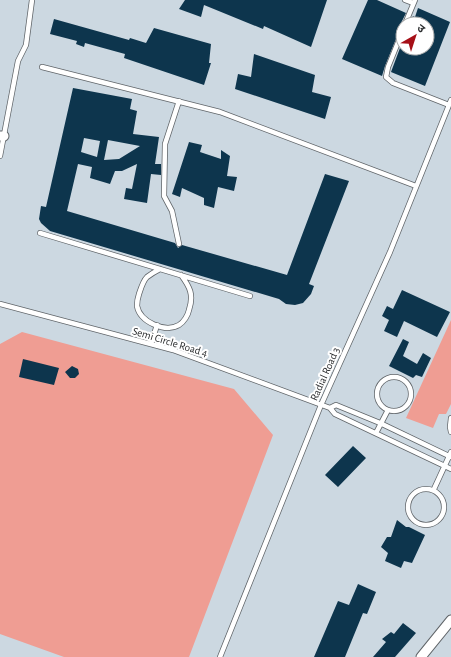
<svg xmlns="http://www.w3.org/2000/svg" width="451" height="657" font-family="'Alegreya Sans','Noto Sans Devanagari',sans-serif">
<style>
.built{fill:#ccd8e1;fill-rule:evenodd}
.green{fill:#ef9d93}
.building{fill:#0d354d;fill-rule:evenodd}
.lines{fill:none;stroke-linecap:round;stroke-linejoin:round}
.lane-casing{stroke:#606569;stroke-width:6}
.street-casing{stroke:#606569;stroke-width:11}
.lane{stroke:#fff;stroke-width:4.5}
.street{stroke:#fff;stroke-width:9}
.labels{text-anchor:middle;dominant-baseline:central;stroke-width:4;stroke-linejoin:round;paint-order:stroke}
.street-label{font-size:11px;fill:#2a2c2e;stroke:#fff}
</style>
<rect width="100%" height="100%" fill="#dee4e8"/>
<path class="built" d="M0,0H451V657H0ZM403,24H427V48H403Z"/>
<path class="green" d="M451,320V404L446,414H439L433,428L406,418Z
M22,332L234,389L273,435L189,657H64L0,634V344Z"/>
<path class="building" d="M185,0H327L311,47L264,26L263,29L204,5L201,17L179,9Z
M368,0H377L406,13L401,23L402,26L400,29L385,66L382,76L342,59Z
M418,8L450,22L425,86L391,72L400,48H427V24H409L413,16L415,17Z
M54,19L129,40L130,38L146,43L154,28L211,44L209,63H211L204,85L124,58L125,54L85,43L84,47L76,44L77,41L50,34Z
M254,54L315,75L312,92L331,97L325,119L235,89L238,74L251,77Z
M73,88L132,99L130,109L137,111L133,134L159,137L155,164H161V175L151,174L147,203L124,199L126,188L132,189L137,164L122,171H115L110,184L90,178L92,167L78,164L67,211L175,243L178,248L182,245L287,275L325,174L349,181L309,284L314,286L311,294L303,303L295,305L286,304L279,299L50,231L41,223L39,219L41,206L46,207ZM84,138L100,141L97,157L81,152ZM108,140L140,146L119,159L104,160Z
M189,142L202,145L200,152L221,159V150L230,156L227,176L237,177L234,191L218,187L214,208L204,205V198L182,188L180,197L172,194Z
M402,290L450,312L437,337L404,321L397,337L384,331L389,320L382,316L387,306L393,309Z
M403,339L409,342L403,356L417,364L423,353L431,358L422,377L416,375L413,378L389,366Z
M23,359L59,368L54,385L19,377Z
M72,366L78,369L79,374L75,378H70L65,372Z
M353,446L366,458L338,487L325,475Z
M397,520L406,527H409L425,535L412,563L404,561L401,568L385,561L388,553L381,547L387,537H391Z
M358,584L376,592L367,614L363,613L345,657H314L338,601L349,605Z
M403,623L416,633L395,657H373L386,642L382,639L391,632L394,634Z"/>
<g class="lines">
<defs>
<path id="lane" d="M405,0L413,3
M405,24L415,0
M403,30L388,67L386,77L393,83L449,105
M42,67L220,112L416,186
M0,156L18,61L26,45L32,0
M40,233L250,296
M179,244L172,211L164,196L165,144L179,101
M160,269C156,271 151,274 147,277C143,281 141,288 139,294C138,297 137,302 137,306C140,322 165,333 179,325C184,322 188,315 189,310C194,295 190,287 181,275
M0,304L173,350L330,408L335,414L451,469
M151,344L157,325
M377 394a17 17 0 1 1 34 0a17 17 0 1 1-34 0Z
M330,408L336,405L380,423L451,457
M451,418L450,427L451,432
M376,433L388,410
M408 507a18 18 0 1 1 36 0a18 18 0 1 1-36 0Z
M434,489L451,452
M220,657L321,405L390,252L451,100"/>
<path id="street" d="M0,136H4
M421,657L451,620"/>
</defs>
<use href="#lane" class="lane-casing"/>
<use href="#street" class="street-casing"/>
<use href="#lane" class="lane"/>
<use href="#street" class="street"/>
</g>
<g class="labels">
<g class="street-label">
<text transform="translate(170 342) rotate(17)">Semi Circle Road 4</text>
<text transform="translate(325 374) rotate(-66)">Radial Road 3</text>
</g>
</g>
<g transform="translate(415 36) rotate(39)"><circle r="19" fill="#ffffff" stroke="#aaabab"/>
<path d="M0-3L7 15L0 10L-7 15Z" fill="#a60f17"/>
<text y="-6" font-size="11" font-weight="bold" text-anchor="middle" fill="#2a2c2e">उ</text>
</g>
</svg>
